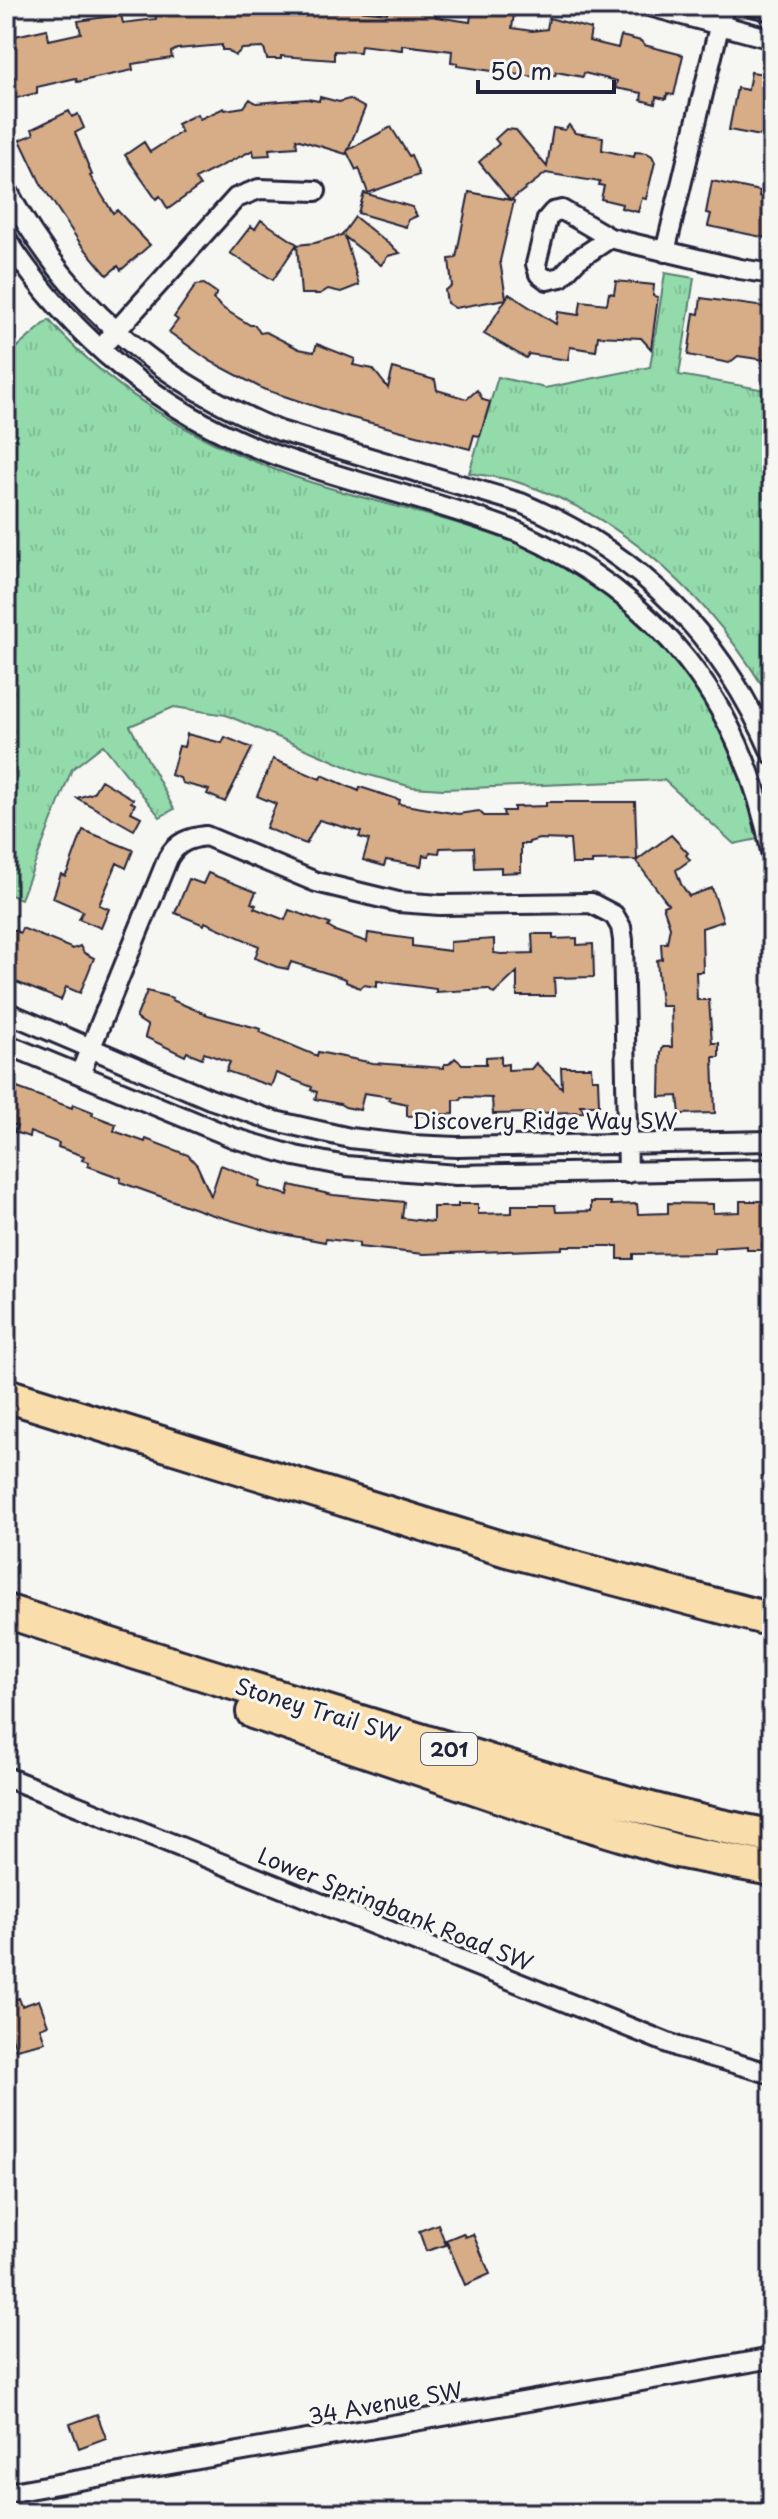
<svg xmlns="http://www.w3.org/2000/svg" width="778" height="2519" font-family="'Playpen Sans',sans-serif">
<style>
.park{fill:url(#park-tufts);stroke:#5a7e72;stroke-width:2}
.building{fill:#d6ad87;stroke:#22223b;stroke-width:2}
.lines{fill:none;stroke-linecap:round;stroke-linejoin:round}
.street-casing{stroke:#22223b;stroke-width:24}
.highway-casing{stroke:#22223b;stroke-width:38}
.street{stroke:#f6f6f2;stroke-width:18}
.highway{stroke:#f9deab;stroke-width:32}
.labels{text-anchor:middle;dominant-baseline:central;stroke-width:6;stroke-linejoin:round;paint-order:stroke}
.shield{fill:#f6f6f2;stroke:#626272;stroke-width:2}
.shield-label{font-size:20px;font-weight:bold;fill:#22223b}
.street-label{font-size:22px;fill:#22223b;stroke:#f6f6f2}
</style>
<defs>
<pattern id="park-tufts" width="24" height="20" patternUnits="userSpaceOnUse" patternTransform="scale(2)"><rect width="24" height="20" fill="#93dbaa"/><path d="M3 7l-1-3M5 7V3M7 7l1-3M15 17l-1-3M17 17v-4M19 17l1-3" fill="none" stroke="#7ebc93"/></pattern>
</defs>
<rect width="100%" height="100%" fill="#f6f6f2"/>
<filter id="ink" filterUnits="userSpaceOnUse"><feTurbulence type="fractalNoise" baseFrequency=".0125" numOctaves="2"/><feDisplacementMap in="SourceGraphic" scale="16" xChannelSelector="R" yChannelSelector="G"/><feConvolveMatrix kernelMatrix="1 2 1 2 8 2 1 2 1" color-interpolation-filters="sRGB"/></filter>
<g filter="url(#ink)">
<path class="park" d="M665,273L694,278L679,375L772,391V702C716,604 627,516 517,482C502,477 485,476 469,473L498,377L545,388L650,367Z
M49,320C114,394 202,444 295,477C373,504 456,517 532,550C622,590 716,691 745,786C751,803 754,821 758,839L734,844L664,780L443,789L412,787L362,773L226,715L174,707L130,726L174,809L160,817L103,745L72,769L21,899L6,893V357Z"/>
<path class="building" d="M234,6H278L279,13L315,11V6H358V10L387,13L388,6H438L436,17L470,22L472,9L514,14L512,28L532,31L547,29L549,18L591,29L589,41L618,48L621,36L641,41L644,45L683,55L674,95L667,94L666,99L656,97L655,104L641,100L642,93L615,88L617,81L584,73L583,77L556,72L555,76L543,74L542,78L492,71L457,66L458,63L451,62L452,51L402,45V50L361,45L360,52L334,51V60L281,56V59H267L264,48L242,49L235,56L228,50H222V45L177,49L171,52L172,58L132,64L133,70L77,82L76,78L37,87V93L8,100L6,65L11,64L6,38L47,29L49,40L81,33L78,21L98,18L121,15L123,23L156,19L155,9L198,7V13L234,8Z
M751,72L772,75V134L762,133L761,136L729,130L737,88L748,90Z
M320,97L339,102L349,99L365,108L348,150L391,127L409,156L411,155L419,175L368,193L359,168L356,170L347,152L346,154L296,139L297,147L269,149L270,155L254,156L253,150L195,179L200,186L168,209L160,196L156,199L125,155L144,142L150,152L181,132L177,124L197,114L200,119L224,108L225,110L244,107L250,99L256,103L307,99L319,101Z
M69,111L72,117L78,114L84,128L75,133L92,175L90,176L113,213L117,210L150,245L121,270L118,266L107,275L80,243L41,184L20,140L34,134L32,129Z
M569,125L575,133L603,137L602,150L634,157L635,152L647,153L652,156L655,162L646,199L642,198L638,212L621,208L622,204L601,199L604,186L599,185L600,182L546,173L511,200L514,201L500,261L506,298L509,294L556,324L558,312L579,315L581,301L607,304L609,293L614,294L616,281L654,285L653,296L658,297L651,349L641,338L598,336L596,351L570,347L568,360L529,354L526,358L484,334L506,299L455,308L447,303L445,290L452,286L449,259L456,258L469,192L510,200L479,162L499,144L495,139L506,129L516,130L547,167L553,128L565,130Z
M712,181L760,191L759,196L772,197V239L708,226L711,214L706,213Z
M364,193L412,207L417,216L408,220L406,227L358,213Z
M355,217L400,253L388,256L381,265L345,237L359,285L341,292L328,289L320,294H301L297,245L315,243L342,235Z
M261,220L297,244L273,280L230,253L251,226L255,229Z
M204,284L217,293L213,299L224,309L250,325H255L260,333L266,332L299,349L314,352L317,344L355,359L353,365L373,369L388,388L393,368L435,380L437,390L467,399L477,390L483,400L490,402L480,436L474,435L470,449L341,415L263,389L210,361L169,332L178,320L174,317L196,285Z
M701,298L772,308V361L738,356L729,363L688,355L694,313L699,314Z
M187,734L222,743L225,737L252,748L225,802L207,794L209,790L182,783L180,778L171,775L179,746L184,747Z
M273,759L320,779L322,775L359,791L360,787L400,800L399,804L458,814L479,811L484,816H504L503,811H514V807L546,806V802H635L637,860L592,861V864H572L570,840L539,839L529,842V844H521V872L501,873V867L475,868L474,847L440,848L439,853L430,852L429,856L423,855L421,866L386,860L384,866L363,860L369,840L359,837L361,832L319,820L306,844L266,828L276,804L257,796Z
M101,780L133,799L131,802L135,804L131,812L141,817L134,830L77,798L93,793Z
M83,830L133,850L126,868L117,863L99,905L109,909L101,928L79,919L83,911L53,898L61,874L65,876L68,871Z
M671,835L688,853L686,855L690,860L676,870L681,884L689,896L712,888L723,921L702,928L703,972H696L697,1000H709L712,1043H719V1057H713L715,1113L680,1114L678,1096L660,1097L661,1053L663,1047H672L671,1006H661L657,960L662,959L661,943H667L670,927L663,906L668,904L636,861Z
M208,873L256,892L251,903L256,905L254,908L285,920L289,910L330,924L328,927L335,931L367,942L368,933L412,939V946L450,951V942L494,939V953L501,954L533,953L532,934H553V939L577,938V945L593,944L594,977L554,978L555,996H517V972L494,994L488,989L436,992V989L377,981V987L364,985L360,988L346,982V979L291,962L288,969L277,967L255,958L259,946L205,922L204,925L175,913L189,879L203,884Z
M6,927L20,933L22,928L73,949L80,946L84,953L94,958L80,993L66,987L61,1000L6,978Z
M147,991L173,998L172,1000L208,1015L261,1029L260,1032L317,1056L318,1052L373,1063L444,1068V1064H449L455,1058L462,1064H486V1057L501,1056V1065L508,1064V1070L531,1069L536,1063L562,1088L561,1067H591L592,1079H598L599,1105H580L584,1112L493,1114L492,1098L462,1097L461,1100H454V1114L407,1116V1104L389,1100L390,1097L364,1093L360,1110L345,1107L340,1104L315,1099L317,1092L311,1090L312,1087L276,1073L271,1086L226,1071L230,1062L204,1053L202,1058L187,1052L185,1056L145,1037L148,1026L136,1018Z
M6,1084L72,1108L73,1104L93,1112L92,1115L116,1124L114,1131L145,1142L146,1139L188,1155L197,1165L211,1196L221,1165L261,1181L259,1187L288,1195L290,1185L333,1195L404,1202L402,1218L433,1222V1207H458V1204H478V1214L512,1213V1205H555L556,1212L591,1211V1202H611V1205L637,1204L638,1214L668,1213V1203L713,1204V1213L740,1212V1201H772V1243H762V1250H747V1246L715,1248V1253L633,1254V1259H618V1246H562V1249L424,1254L359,1247V1243L326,1239L325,1242L272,1232L210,1214L120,1182L121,1178L88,1166L89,1162L82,1160L84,1156L58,1147L59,1143L30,1132L29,1137L14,1132L17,1126L11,1124L13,1118L6,1116Z
M19,1998L22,2006L39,2000L48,2025L40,2028L45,2042L16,2049L6,2021V2002Z
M438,2224L446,2245L426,2251L419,2231Z
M463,2233L465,2237L473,2234L490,2274L465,2285L446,2240Z
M97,2414L106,2438L79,2448L70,2424Z"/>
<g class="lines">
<defs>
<path id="street" d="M649,6L772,39
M752,6L772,11
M6,188C67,304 159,382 280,431L521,503C641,554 721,636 772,754
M562,210L610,238L577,260L561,277L547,280L539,274L536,264L547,219L553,212Z
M6,238C69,336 165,416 275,455C355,484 438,501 518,532C660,597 743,702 772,856
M610,238L740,269L772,274
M665,252L724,6
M108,340L236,198L259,189L316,191
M6,1012L210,1099L275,1121L350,1138L411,1145L457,1147L772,1141
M6,1044L234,1138L295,1156L346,1166L456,1175L772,1169
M80,1074L168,858C177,842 189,838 206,836L316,882L398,902L440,905L591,903L614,915L621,927L623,940L628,1173
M6,1777L678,2047L772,2074
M6,2493L772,2358"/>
<path id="highway" d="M6,1395L507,1550L772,1620
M6,1611C148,1658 291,1701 433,1744C545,1778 657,1816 772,1836
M253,1712L541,1810L677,1851L772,1869"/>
</defs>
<use href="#street" class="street-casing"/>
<use href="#highway" class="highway-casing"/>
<use href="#street" class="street"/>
<use href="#highway" class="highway"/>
</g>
</g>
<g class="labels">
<rect class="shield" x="421" y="1733" width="56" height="32" rx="6"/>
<g class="shield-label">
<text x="449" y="1749">201</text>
</g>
<g class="street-label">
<text x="545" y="1119">Discovery Ridge Way SW</text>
<text transform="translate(318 1709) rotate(17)">Stoney Trail SW</text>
<text transform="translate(396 1908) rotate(22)">Lower Springbank Road SW</text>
<text transform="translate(385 2402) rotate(-10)">34 Avenue SW</text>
</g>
</g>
<rect width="778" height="2519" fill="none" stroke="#f6f6f2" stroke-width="32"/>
<rect x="16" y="16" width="746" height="2487" fill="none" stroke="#22223b" stroke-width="3" filter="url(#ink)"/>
<path d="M478 80v12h136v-12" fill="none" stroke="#22223b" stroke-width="4"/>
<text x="490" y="80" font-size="24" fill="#22223b" stroke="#f6f6f2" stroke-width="6" paint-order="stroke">50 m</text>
</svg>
